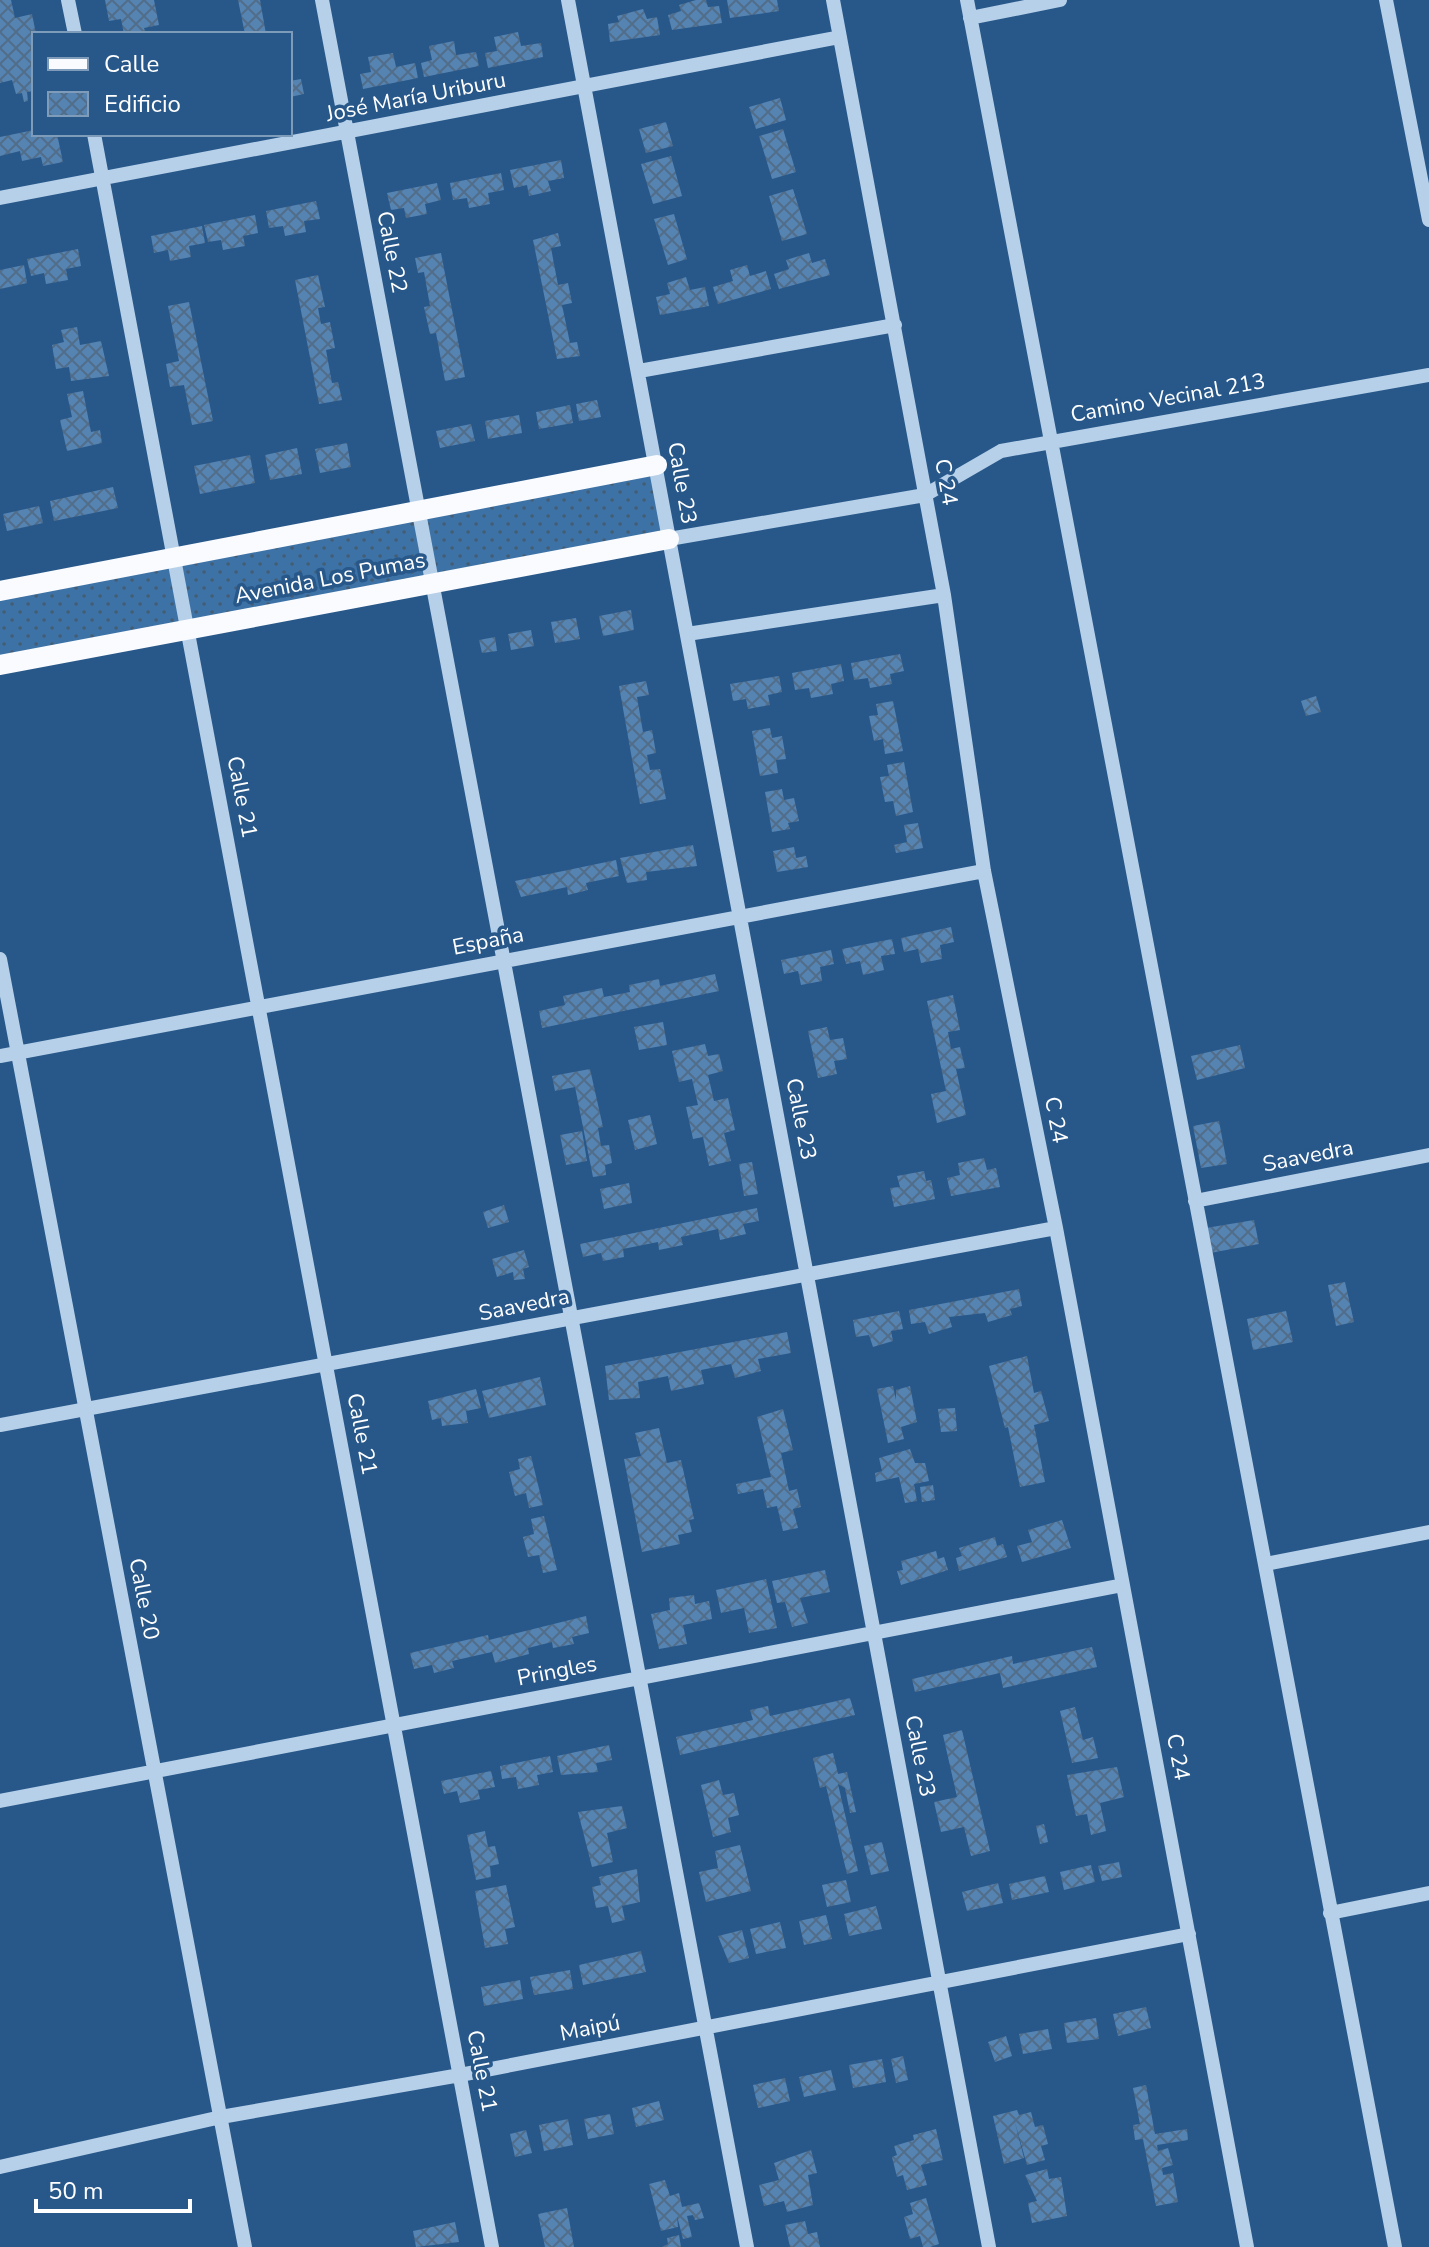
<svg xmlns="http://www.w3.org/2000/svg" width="1429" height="2247" font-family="'Nunito Sans',sans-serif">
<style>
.grass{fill:url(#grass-dots)}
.building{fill:url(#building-cross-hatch)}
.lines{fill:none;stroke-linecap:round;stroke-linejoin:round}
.minor{stroke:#b6d0e9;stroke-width:14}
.major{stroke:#f9fbfe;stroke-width:20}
.labels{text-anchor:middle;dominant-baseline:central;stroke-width:7;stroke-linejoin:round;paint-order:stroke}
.street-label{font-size:22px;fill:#fff;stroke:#28588a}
</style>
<defs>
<pattern id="grass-dots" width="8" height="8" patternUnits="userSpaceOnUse" patternTransform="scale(2)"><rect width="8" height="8" fill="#3d72a6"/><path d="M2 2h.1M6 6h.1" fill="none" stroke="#455d74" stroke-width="1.8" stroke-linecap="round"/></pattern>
<pattern id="building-cross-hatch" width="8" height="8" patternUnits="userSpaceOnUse" patternTransform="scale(2)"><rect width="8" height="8" fill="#5583b2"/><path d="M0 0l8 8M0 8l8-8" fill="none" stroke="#516d89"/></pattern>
</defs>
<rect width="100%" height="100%" fill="#28588a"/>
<path class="grass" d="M656,466L669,539L0,664V591Z"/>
<path class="building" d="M0,0H11L15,18L32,14L36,34L34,91L27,92L28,101L24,102L22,93L16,94L12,80L0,83Z
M105,0H154L159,25L144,28L146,34H124L121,19L109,21Z
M238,0H260L266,34H245Z
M696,0H706L708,7L719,6L722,23L672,30L668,15L681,11L679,5Z
M727,0H777L779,11L730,18Z
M643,9L647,19L657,17L660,35L610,42L608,24L619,22L617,16Z
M518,32L521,46L541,43L543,57L488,68L485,53L497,51L494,37Z
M454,41L456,55L476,52L479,66L424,77L421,63L432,60L429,46Z
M393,53L396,67L415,63L418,78L363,89L360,74L371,72L368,57Z
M301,79L304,94L290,97V81Z
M780,98L786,120L756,129L749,107Z
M666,122L673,146L646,153L639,129Z
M783,129L796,172L772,179L759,136Z
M34,130V134H57L63,162L43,166L41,157L22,161L20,151L0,156V137Z
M671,156L682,196L653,204L641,164Z
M561,160L564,178L548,181L551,191L529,196L527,185L514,188L510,170Z
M501,173L504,190L488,193L490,204L469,208L467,198L453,200L450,183Z
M437,183L441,200L425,204L427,214L406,218L404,208L391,210L387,193Z
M793,189L807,234L782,241L769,196Z
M316,201L320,219L304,221L306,232L285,236L283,226L269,228L266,211Z
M674,214L687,259L668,265L654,219Z
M255,215L258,233L243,236L245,246L223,250L221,240L208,242L204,225Z
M202,226L205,243L189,246L191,257L170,261L168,250L154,253L151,236Z
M558,233L561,246L551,248L558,285L568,283L572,303L562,305L570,343L577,342L580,356L557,359L533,240Z
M78,249L81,266L66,269L68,280L46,284L44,273L31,276L27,259Z
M441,253L465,377L445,381L436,333L430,334L424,307L430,306L424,272L418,273L415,258Z
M809,253L812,263L825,259L830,275L779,289L774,274L789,269L786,260Z
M24,265L27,283L0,289V270Z
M747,265L750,276L766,271L771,289L718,304L713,287L733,281L730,270Z
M318,275L325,307L318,308L321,324L330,322L335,348L326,350L332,383L338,382L342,400L319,404L295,280Z
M686,277L690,290L705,287L709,306L660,315L656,297L670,294L667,283Z
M189,302L213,421L192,425L184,385L170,387L166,364L179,361L168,306Z
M77,327L80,345L101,341L109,376L71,381L69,367L56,369L52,345L64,342L61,330Z
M83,391L91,432L100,430L102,443L67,451L60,420L72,417L67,394Z
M597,400L601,417L579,421L576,404Z
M570,405L573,423L539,429L536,412Z
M519,415L522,433L488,439L485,421Z
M471,424L475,441L440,448L436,431Z
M347,443L351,467L320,473L315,449Z
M297,448L302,474L270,480L265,455Z
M250,455L255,483L200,494L194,466Z
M113,487L118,508L54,521L50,501Z
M39,506L43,523L7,531L3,514Z
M631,610L634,630L603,636L599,616Z
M576,618L580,639L555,643L551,622Z
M531,630L534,646L511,650L508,634Z
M495,637L497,651L482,653L479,640Z
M900,654L904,671L890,674L892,684L870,688L868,678L854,680L851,663Z
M841,664L844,681L831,684L833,694L811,698L809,688L795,690L792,673Z
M779,676L782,692L768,695L770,705L748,709L746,699L733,701L730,684Z
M646,681L649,695L637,697L643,732L652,730L656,753L647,755L650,770L660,769L666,799L640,804L619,686Z
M1316,696L1321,712L1306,716L1301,701Z
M893,701L903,751L885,754L883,739L874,741L869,716L878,715L876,704Z
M770,728L772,738L782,736L786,759L776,760L778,773L760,776L752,731Z
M904,762L913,812L896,816L893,801L885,802L880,777L889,776L887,765Z
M782,789L784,800L794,798L799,821L788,823L790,829L772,832L765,792Z
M918,823L923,848L896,853L894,845L907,842L904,825Z
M693,845L697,866L646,872L647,880L627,883L620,858Z
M794,847L796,858L806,856L808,867L777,872L773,851Z
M616,860L619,876L586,883L588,890L568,895L567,887L521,897L515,881Z
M951,927L954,942L940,945L942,959L921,963L918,949L904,952L901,938Z
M892,939L895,954L881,956L884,970L863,975L860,961L846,964L842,949Z
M831,950L834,964L820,967L822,981L801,985L798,971L784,974L781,960Z
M715,974L719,991L542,1028L539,1011L565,1005L563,996L602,988L604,997L630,992L629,985L659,979L660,986Z
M953,995L960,1030L948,1032L951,1049L960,1047L965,1068L956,1069L966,1115L937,1123L931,1094L946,1091L927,1001Z
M663,1022L667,1045L639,1050L634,1027Z
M827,1027L830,1040L843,1038L847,1059L834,1061L837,1074L818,1078L808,1031Z
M705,1044L708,1056L719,1054L723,1071L708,1075L714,1101L728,1098L735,1130L724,1133L731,1161L709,1166L703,1137L693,1139L686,1107L698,1105L692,1079L679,1082L672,1051Z
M1240,1045L1245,1068L1197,1080L1191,1056Z
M590,1069L603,1127L598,1128L601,1146L609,1145L612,1163L605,1165L606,1175L593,1177L575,1087L555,1091L552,1076Z
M650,1115L657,1144L635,1150L628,1120Z
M1219,1121L1227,1164L1201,1168L1193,1126Z
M582,1131L587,1161L566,1165L560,1135Z
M984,1158L987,1170L996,1168L1000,1187L951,1196L947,1178L960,1175L958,1163Z
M752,1162L758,1194L744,1196L739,1164Z
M924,1171L926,1181L931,1180L935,1199L894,1207L890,1188L900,1187L897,1176Z
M629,1183L632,1203L604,1209L600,1189Z
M504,1205L509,1222L488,1228L483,1212Z
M757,1208L759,1221L743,1224L746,1234L720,1240L718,1229L681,1237L683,1245L659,1250L658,1242L623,1249L624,1257L603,1261L601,1253L583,1257L580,1244Z
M1254,1220L1259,1244L1210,1253L1206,1228Z
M524,1250L529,1267L523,1269L525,1279L514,1280L513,1272L497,1277L492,1259Z
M1345,1282L1354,1322L1336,1326L1328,1285Z
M1019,1289L1022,1306L1010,1309L1012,1315L988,1322L985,1313L949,1317L952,1327L929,1334L925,1322L911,1324L909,1310Z
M899,1311L903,1329L891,1331L893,1341L873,1347L869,1335L856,1337L853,1320Z
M1286,1311L1293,1342L1253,1350L1247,1319Z
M787,1332L791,1353L758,1359L761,1371L735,1378L731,1364L701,1370L704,1384L671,1391L668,1376L638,1382L640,1398L609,1400L605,1366Z
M1027,1356L1034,1393L1041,1391L1049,1421L1034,1425L1045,1482L1020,1487L1008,1427L1005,1428L989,1366Z
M540,1377L546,1405L489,1418L482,1391Z
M893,1386L896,1400V1390L910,1386L917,1422L901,1427L904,1439L888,1443L877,1389Z
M476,1389L481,1408L466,1411L468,1423L442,1426L441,1418L432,1420L428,1401Z
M955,1408L957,1431L941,1432L938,1409Z
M783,1409L793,1450L781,1453L789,1491L797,1489L801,1507L793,1509L798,1528L783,1531L777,1506L767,1508L763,1489L738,1494L736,1484L771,1477L757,1417Z
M659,1428L667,1463L681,1460L694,1519L689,1520L692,1532L678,1535L680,1544L642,1552L624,1459L641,1456L635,1433Z
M910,1449L915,1463H925L929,1481L914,1484L917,1501L905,1503L899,1477L876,1482L875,1473L882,1471L879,1458Z
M531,1456L543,1505L529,1508L526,1493L515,1496L509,1472L520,1469L518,1459Z
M933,1485L935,1500L922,1502L920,1487Z
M544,1516L557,1570L543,1573L539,1555L528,1557L523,1537L534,1534L531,1519Z
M1062,1520L1071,1548L1022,1562L1017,1546L1032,1542L1028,1530Z
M995,1537L997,1546L1003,1544L1007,1557L959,1571L956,1558L962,1556L959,1548Z
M936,1551L938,1559L944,1557L948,1570L901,1585L897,1571L903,1570L901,1561Z
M825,1570L830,1592L800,1598L808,1623L792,1627L785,1602L777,1603L772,1581Z
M766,1579L777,1628L749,1633L744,1608L721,1613L716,1590Z
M694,1595L695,1604L709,1601L712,1619L683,1625L687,1644L659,1649L651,1614L670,1610L669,1598Z
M586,1616L589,1633L572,1637L574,1644L553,1648L552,1642L528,1648L529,1654L495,1663L492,1652L452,1661L454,1668L434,1673L432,1665L414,1669L410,1653L488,1635L489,1640Z
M1092,1647L1097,1667L1003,1688L1000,1673L915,1692L912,1679L1012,1656L1013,1664Z
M850,1698L855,1715L680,1755L676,1737L753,1720L750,1710L768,1706L770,1716Z
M1075,1707L1083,1740L1093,1737L1098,1758L1072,1763L1060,1711Z
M962,1730L990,1851L971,1856L964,1827L941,1832L934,1802L957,1797L943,1735Z
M609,1745L612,1760L596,1763L598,1772L561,1775L557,1756Z
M833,1753L838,1774L847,1772L856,1812L850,1813L845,1788L838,1784L858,1871L847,1874L826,1786L820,1788L813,1758Z
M550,1756L553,1772L537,1775L539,1785L518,1789L516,1777L502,1779L500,1766Z
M1117,1767L1124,1797L1100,1803L1106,1831L1091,1835L1087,1814L1076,1816L1067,1775Z
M491,1771L495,1787L478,1790L480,1799L460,1803L457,1791L444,1794L441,1781Z
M719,1780L723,1795L734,1793L739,1815L728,1818L731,1832L713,1837L701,1785Z
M622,1806L627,1828L607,1833L613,1862L592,1867L578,1812Z
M1044,1824L1048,1842L1040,1844L1036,1826Z
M485,1831L488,1847L495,1846L499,1864L490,1866L491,1877L476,1880L467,1835Z
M882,1842L889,1871L871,1875L864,1846Z
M740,1845L751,1891L706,1902L699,1872L718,1868L715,1851Z
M1119,1862L1122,1877L1102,1881L1098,1866Z
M1091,1865L1095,1882L1064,1890L1060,1872Z
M637,1869L640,1902L622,1906L625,1920L612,1923L608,1906L596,1908L592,1887L601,1885L599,1877Z
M1045,1876L1049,1892L1012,1900L1009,1884Z
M846,1880L851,1902L827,1907L822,1885Z
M998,1883L1003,1903L967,1911L962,1892Z
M506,1885L515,1927L505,1929L508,1944L485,1948L475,1891Z
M876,1906L882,1929L849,1936L844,1914Z
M826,1915L832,1939L804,1945L799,1921Z
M780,1922L786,1948L756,1954L750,1929Z
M742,1930L749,1958L729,1963L718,1936Z
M641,1951L646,1972L583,1985L579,1965Z
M570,1970L573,1989L534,1995L530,1977Z
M520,1980L523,1999L484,2006L481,1987Z
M1146,2007L1151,2028L1118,2036L1113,2014Z
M1096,2018L1099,2039L1067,2043L1064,2023Z
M1048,2029L1052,2049L1023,2054L1019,2034Z
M1006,2036L1012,2056L995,2062L988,2042Z
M903,2056L908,2080L896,2083L891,2059Z
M882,2059L886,2082L853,2088L849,2065Z
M831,2070L836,2090L804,2097L799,2077Z
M785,2078L790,2101L758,2108L753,2085Z
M1146,2085L1155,2134L1187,2129L1188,2140L1157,2145L1158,2151L1168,2148L1173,2165L1162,2168L1163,2175L1173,2173L1178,2202L1156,2206L1143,2139L1135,2140L1133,2125L1140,2124L1133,2088Z
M659,2101L664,2120L636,2127L632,2108Z
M1017,2110L1019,2115L1031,2112L1035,2127L1043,2125L1048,2144L1041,2146L1045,2160L1027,2165L1014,2119L1024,2158L1004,2164L993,2116Z
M610,2114L614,2134L588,2139L584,2119Z
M568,2119L573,2145L544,2151L539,2125Z
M936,2129L943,2160L921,2165L927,2185L907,2190L903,2175L897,2177L892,2157L897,2155L894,2146L914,2140L913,2135Z
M526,2130L532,2153L515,2157L510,2134Z
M811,2150L817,2173L808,2175L813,2205L787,2212L784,2201L764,2206L759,2185L779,2180L774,2163Z
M1047,2169L1049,2179L1061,2177L1067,2216L1032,2223L1028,2203L1037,2201L1025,2175Z
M665,2180L670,2196L679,2193L682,2207L699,2203L704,2218L695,2220L693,2215L687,2216L692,2237L683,2239L677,2216L678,2227L661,2231L649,2184Z
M926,2198L939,2244L930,2247H923L920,2236L910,2239L904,2217L913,2214L910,2203Z
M567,2208L574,2247H545L538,2214Z
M805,2221L808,2234L817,2232L820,2247H790L785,2225Z
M455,2222L459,2242L416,2247L413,2231Z
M679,2235L681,2247H662L668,2244L667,2238Z"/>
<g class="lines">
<path class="minor" d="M68,0L75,34
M322,0L747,2247
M568,0L989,2247
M833,0L944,595L984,871L1056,1228L1247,2247
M967,0L1395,2247
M1386,0L1429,220
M970,18L1060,0
M94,134L492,2247
M0,198L840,37
M639,371L895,325
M669,539L925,495L1001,451L1429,375
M687,634L944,595
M0,959L245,2247
M0,1056L984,871
M1195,1201L1429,1155
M0,1425L1056,1228
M1266,1564L1429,1532
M0,1801L1123,1585
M1330,1913L1429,1893
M0,2167L221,2117L460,2075L1189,1934"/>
<path class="major" d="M0,591L657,465
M0,665L669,539"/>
</g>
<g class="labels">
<g class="street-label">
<text transform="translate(416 97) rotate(-11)">José María Uriburu</text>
<text transform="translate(392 252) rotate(79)">Calle 22</text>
<text transform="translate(1168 398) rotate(-10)">Camino Vecinal 213</text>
<text transform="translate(946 482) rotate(80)">C 24</text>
<text transform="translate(682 483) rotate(80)">Calle 23</text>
<text transform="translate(330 578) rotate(-11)">Avenida Los Pumas</text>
<text transform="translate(242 797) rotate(79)">Calle 21</text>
<text transform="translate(488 941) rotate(-11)">España</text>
<text transform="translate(801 1119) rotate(79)">Calle 23</text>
<text transform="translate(1056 1120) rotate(79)">C 24</text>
<text transform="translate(1308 1156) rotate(-11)">Saavedra</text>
<text transform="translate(524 1305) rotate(-11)">Saavedra</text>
<text transform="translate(362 1434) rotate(79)">Calle 21</text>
<text transform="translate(144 1599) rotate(79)">Calle 20</text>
<text transform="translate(557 1671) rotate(-11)">Pringles</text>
<text transform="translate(920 1756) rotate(79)">Calle 23</text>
<text transform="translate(1178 1757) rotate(79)">C 24</text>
<text transform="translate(590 2028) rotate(-11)">Maipú</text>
<text transform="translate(482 2071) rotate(79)">Calle 21</text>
</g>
</g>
<rect x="32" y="32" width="260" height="104" fill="#28588a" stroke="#7e9bb9" stroke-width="2"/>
<rect x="48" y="58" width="40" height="12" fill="#f9fbfe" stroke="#7e9bb9" stroke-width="2"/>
<text x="104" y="72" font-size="24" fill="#ffffff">Calle</text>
<rect x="48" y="92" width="40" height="24" fill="url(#building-cross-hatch)" stroke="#7e9bb9" stroke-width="2"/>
<text x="104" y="112" font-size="24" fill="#ffffff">Edificio</text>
<path d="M36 2199v12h154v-12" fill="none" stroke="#ffffff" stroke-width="4"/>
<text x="48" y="2199" font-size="24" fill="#ffffff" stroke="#28588a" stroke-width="6" paint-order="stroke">50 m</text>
</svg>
